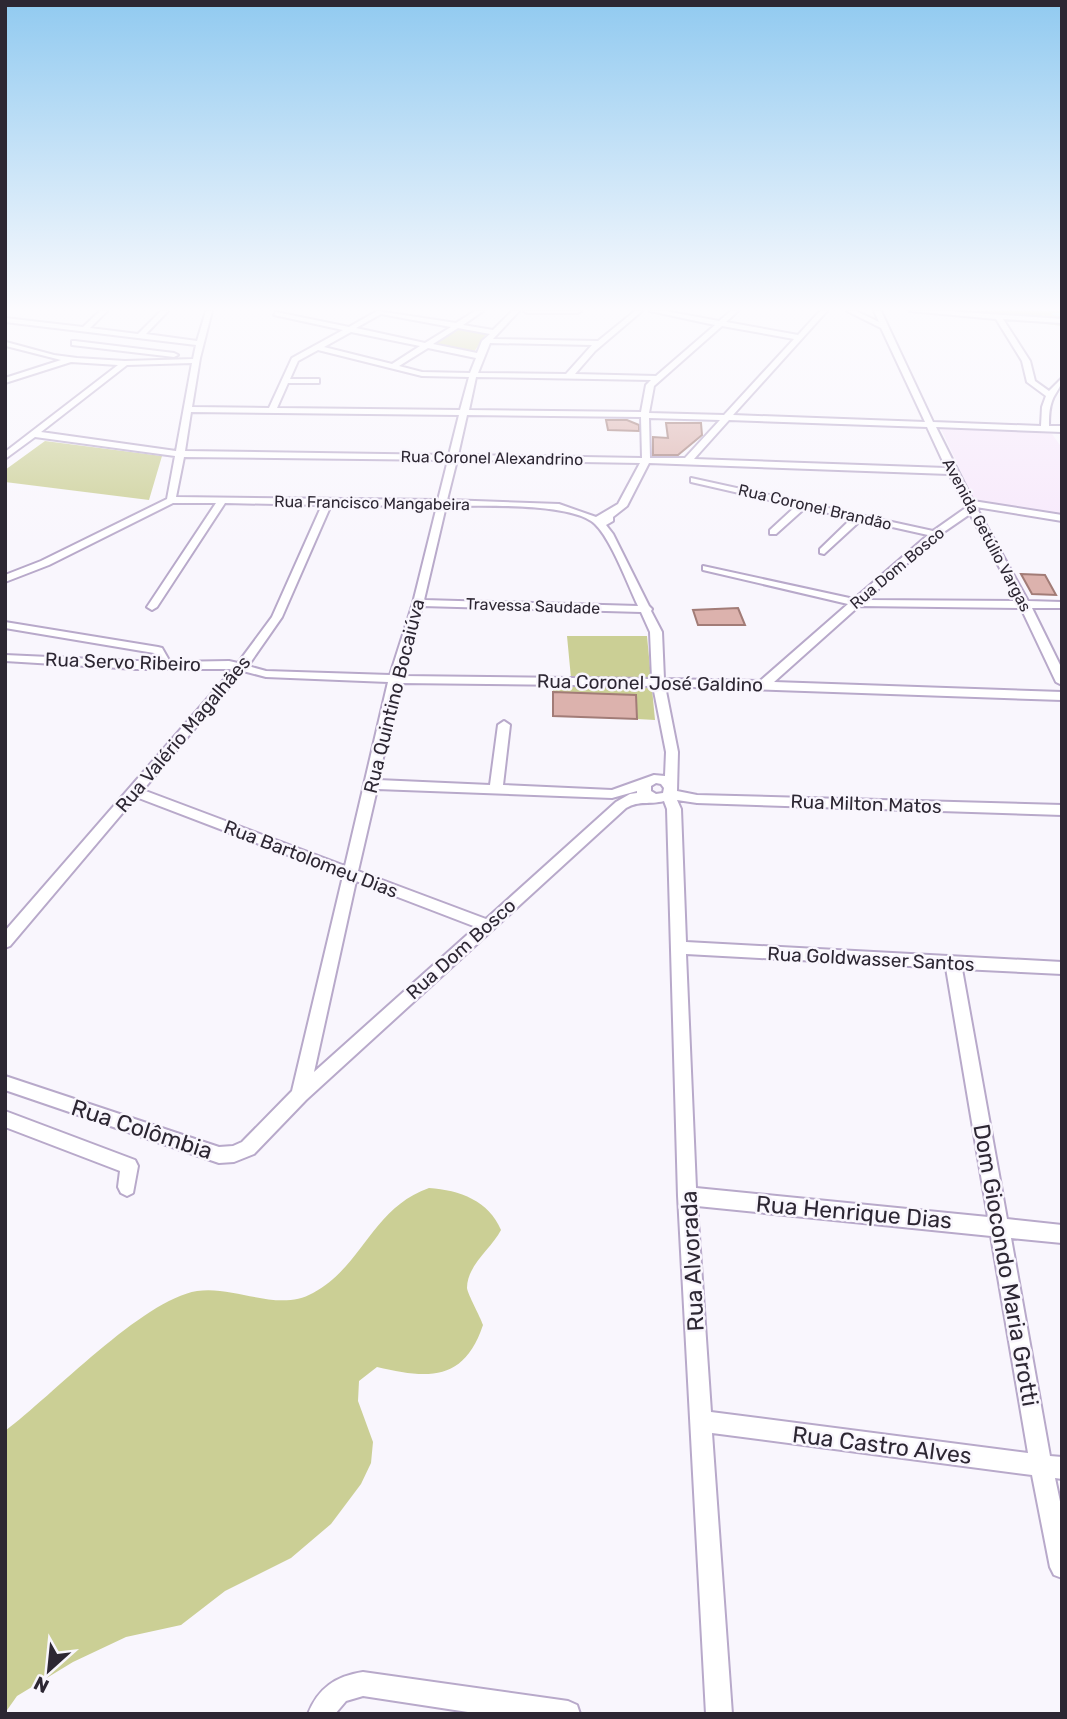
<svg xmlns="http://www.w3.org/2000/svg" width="1067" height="1719" font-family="Rubik,sans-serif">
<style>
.medical{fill:#f7e8fb}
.green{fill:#cbcf95}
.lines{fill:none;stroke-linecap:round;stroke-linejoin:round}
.canal{fill:#b0eafb;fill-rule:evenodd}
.building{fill:#dcb2ad;stroke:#a27c77;stroke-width:2}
.minor-casing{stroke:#b8a9ca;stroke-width:4}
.minor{fill:#fff;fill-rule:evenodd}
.labels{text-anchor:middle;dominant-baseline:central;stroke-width:5;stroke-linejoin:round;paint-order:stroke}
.far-street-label{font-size:16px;fill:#2d2733;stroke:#f9f6fd}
.street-label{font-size:19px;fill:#2d2733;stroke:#f9f6fd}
.near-street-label{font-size:23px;fill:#2d2733;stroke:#f9f6fd}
</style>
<rect width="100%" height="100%" fill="#f9f6fd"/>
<path class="medical" d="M940,427L1041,431L1052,434L1062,448V514L975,501Z"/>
<path class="green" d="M940,311H1062V326Z
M456,327L487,333L474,352L433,343Z
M45,441L162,456L149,500L5,482V470Z
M567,636H647L655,720L637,719L635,695L553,692V680L571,678Z
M429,1188C460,1190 489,1201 501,1230C492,1248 467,1265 467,1288C468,1295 480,1316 483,1325C464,1382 428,1379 377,1367L359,1381L358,1401L373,1442L371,1463L361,1484L331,1524L291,1558L225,1591L181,1625L126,1637L73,1662L17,1696L5,1713V1431C52,1396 142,1300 197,1291C234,1285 278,1313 313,1293C363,1266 372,1208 429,1188Z"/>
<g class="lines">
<path class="canal" d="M1052,313H1062V317L1052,315Z"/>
</g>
<path class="building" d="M606,420H627L639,425V431L608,430Z
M666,423H701L702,435L678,455H653V437L668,438Z
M1021,574L1045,575L1056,595L1032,594Z
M738,608L745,625H698L693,610Z
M553,692L636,695L637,719L553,716Z"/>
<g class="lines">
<defs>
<path id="minor" d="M100,311H107L90,328L138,334L161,311H168L146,334L197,341L206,311H212L200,358L192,407L269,408L292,358L343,330L274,315L276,312L349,327L377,311L456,323L475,311H483L463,325L493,330L512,311H519L493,339L598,341L635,311H642L595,351L575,374L656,376L715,325L650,311H665L719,321L731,311H738L726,322L798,335L820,311H827L733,415L925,422L881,328L847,311H856L879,322L874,311H881L933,422L1041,426L1042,407L1046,396L1027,382L1022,361L996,319L910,311H946L1062,319V323L1003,319L1030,361L1035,381L1049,391L1062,378C1062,387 1055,392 1052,401C1049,409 1049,417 1049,426H1062V432L936,427L973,501L1062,515V521L976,507L1028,601L1062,602V608H1032L1062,669V685L1056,682L1021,608L859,606L774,682L1062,692V700L665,686L678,752L677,791L697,795L1062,805V815L697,803L677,800L681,809L686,942L1062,962V974L962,969L1007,1219L1062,1225V1243L1011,1238L1050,1456L1062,1457V1479L1055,1478L1062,1511V1578L1054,1575L1050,1567L1032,1475L712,1433L732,1714H706L678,1196L667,809L664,801C649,805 640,800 626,808L306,1100L254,1154L234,1162L219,1163L5,1090V1076L219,1147L233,1146L242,1142L292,1091L343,876L136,797L10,946L5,948V931L233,669H136L5,661V655L159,662L154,653L5,628V622L158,647L162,648L170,662L229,661L238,663L272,617L322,505L225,503L157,607L152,610L147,607L216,503H173L49,565L5,582V575L41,561L167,499L175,456L35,437L5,459V452L118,365L71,362L5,383V378L61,360L6,346V342L54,355L77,358L125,361L193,359L196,345L5,322V318L83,327ZM381,314L451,327L425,343L356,328ZM722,326L794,339L724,415L649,413L654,386ZM458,328L490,334L482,341L477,353L433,344ZM351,332L420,346L392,364L324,347ZM490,343L592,345L566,374L478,373ZM428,348L476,358L470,373L422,372L399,366ZM318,350L422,376L469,377L460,410L277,408L288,383H319V379H290L298,361ZM192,363L176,451L41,432L127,365ZM476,377L651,380L646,385L641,412L469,410ZM191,412L459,415L449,455L185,451ZM467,415L641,417L642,458L458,455ZM649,418L720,420L685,458H650ZM729,420L927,427L946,468L694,459ZM184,457L448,460L438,500L176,497ZM457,460L640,463L618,504L596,517L559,504L447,500ZM649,463L949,474L967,507L933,531L691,478V482L796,506L770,530V534H776L805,508L852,518L820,549V553L824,554L861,520L928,535L854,599L703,566V570L848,604L760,681L664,679L662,632L651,611L652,609L649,606L613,534L606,525L613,521V517L627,506ZM331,505L437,506L413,603L390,675L266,671L248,666L282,617ZM446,506C479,506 572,502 595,524C611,539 628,585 638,606L424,600ZM970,514L1018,601L866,600L938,536ZM422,606L641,612L650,632L652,679L402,676ZM243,671L266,677L388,682L345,866L143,790ZM400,683L653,686L666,752L665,776L654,775L612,790L503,785L510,725L504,721L498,725L490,785L378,780ZM656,783L661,784L664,788L663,793L656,794L651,791V786ZM377,789L612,798L637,791V793L630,794L616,802L486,919L358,871ZM356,881L476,927L314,1072ZM686,954L946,968L988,1217L696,1188ZM697,1206L991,1236L1028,1453L711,1412Z
M524,311H581L578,313H527Z
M75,341L174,353L178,355L174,357L72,345V341Z
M5,1111L135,1160L138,1166L133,1193L127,1196L121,1193L118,1187L120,1171L5,1127Z
M363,1672L568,1701L577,1705L580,1714H481L363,1696L346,1701L335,1714H308C318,1688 336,1676 363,1672Z"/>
</defs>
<use href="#minor" class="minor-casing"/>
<use href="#minor" class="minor"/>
</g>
<linearGradient id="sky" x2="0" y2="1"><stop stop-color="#91caf0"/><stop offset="0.56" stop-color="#fcfbfe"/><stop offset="1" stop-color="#fcfbfe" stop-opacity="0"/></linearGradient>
<rect width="1067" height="552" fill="url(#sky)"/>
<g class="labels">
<g class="far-street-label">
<text transform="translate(492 458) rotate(1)">Rua Coronel Alexandrino</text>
<text transform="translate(372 503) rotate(1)">Rua Francisco Mangabeira</text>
<text transform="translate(815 507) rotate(13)">Rua Coronel Brandão</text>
<text transform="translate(987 535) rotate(62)">Avenida Getúlio Vargas</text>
<text transform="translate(897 568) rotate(-40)">Rua Dom Bosco</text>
<text transform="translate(533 606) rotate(2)">Travessa Saudade</text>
</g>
<g class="street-label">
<text transform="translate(123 662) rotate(2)">Rua Servo Ribeiro</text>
<text transform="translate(650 683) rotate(1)">Rua Coronel José Galdino</text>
<text transform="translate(394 696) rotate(-76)">Rua Quintino Bocaiúva</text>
<text transform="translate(183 734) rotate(-50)">Rua Valério Magalhães</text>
<text transform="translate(866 804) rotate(2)">Rua Milton Matos</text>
<text transform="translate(311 859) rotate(21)">Rua Bartolomeu Dias</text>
<text transform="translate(461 949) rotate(-42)">Rua Dom Bosco</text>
<text transform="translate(871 959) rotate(3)">Rua Goldwasser Santos</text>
</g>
<g class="near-street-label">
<text transform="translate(142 1129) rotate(18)">Rua Colômbia</text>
<text transform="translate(854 1212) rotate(5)">Rua Henrique Dias</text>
<text transform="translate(692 1261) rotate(-93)">Rua Alvorada</text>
<text transform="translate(1006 1265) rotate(80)">Dom Giocondo Maria Grotti</text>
<text transform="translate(882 1445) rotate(7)">Rua Castro Alves</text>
</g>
</g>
<rect width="1067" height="1719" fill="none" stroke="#2d2733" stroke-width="14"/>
<g transform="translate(49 1670) rotate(207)" stroke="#f9f6fd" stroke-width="5" paint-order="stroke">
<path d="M0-5L12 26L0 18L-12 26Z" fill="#2d2733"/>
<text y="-10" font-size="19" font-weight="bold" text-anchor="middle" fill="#2d2733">N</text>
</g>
</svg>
